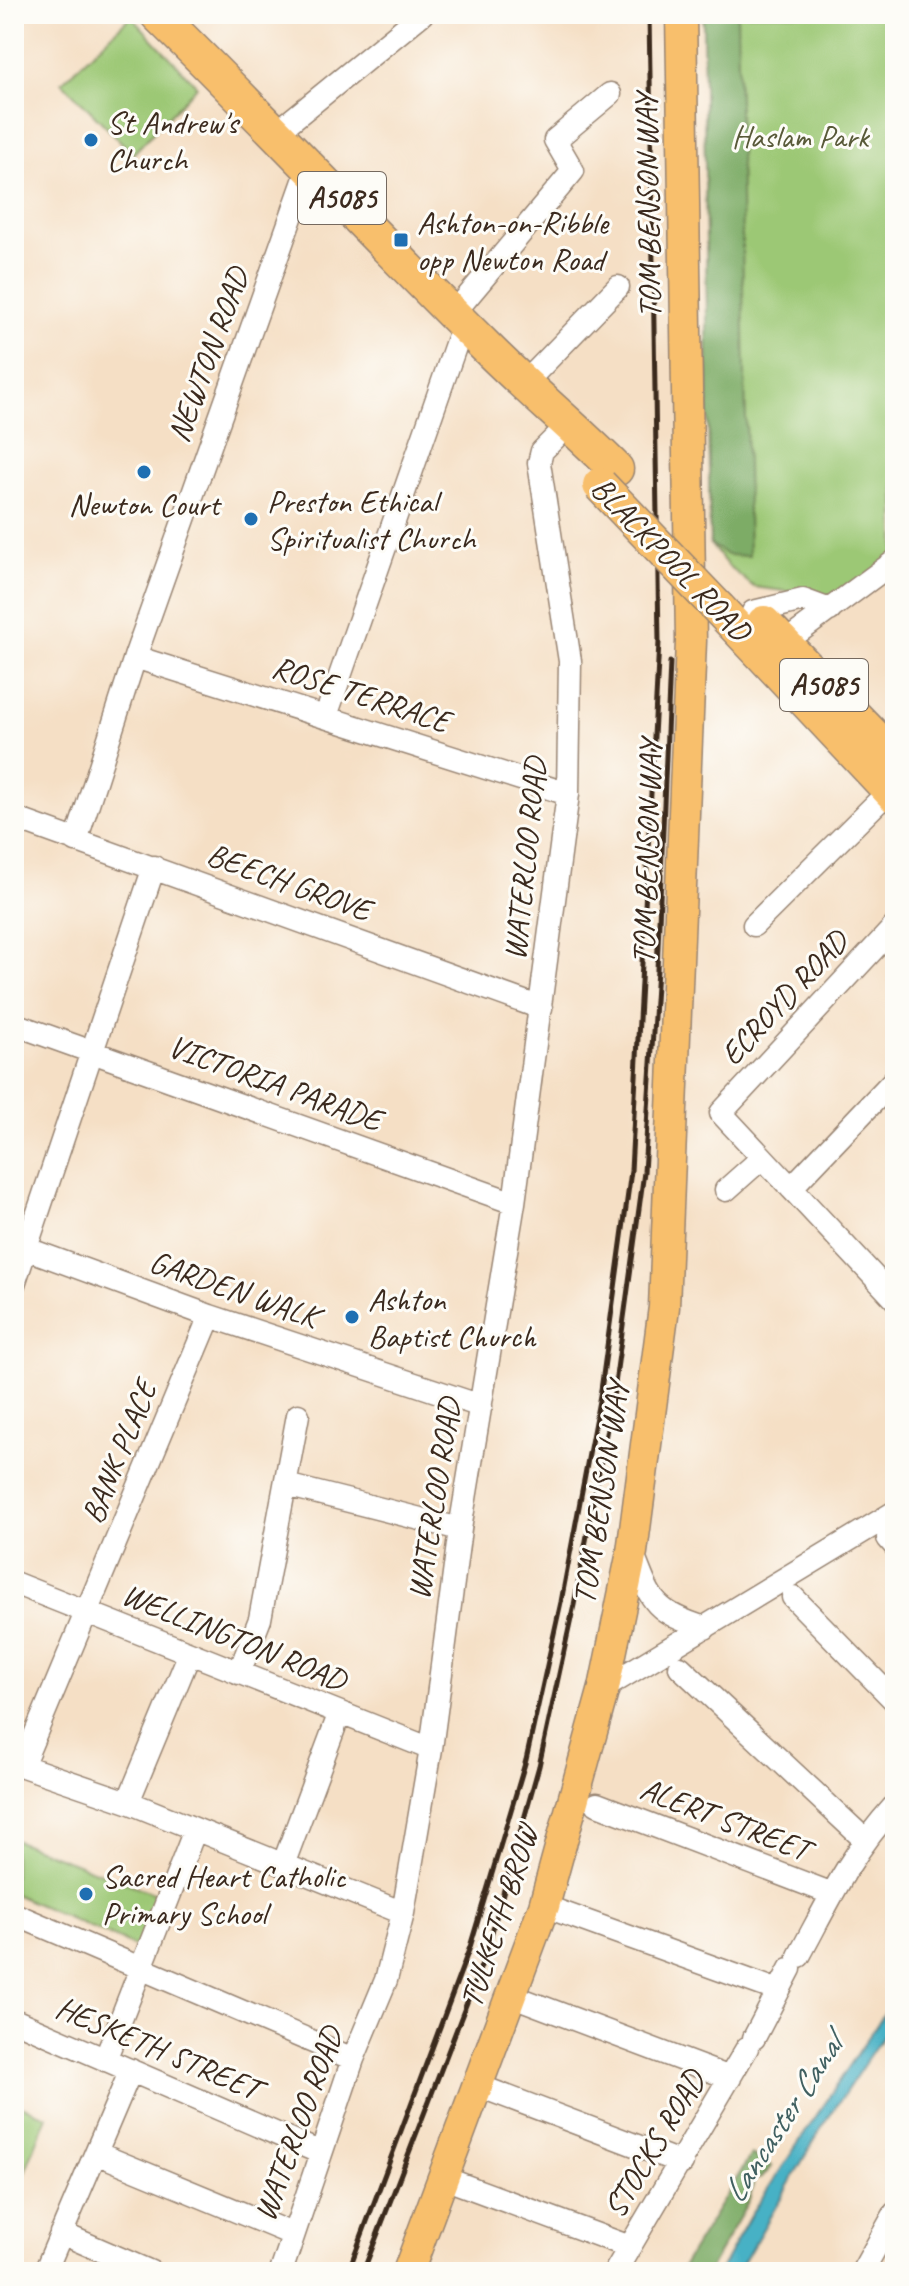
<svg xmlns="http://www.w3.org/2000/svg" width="909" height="2286" font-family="Caveat,sans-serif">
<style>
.green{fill:#9cc875;stroke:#6c794a;stroke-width:2}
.forest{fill:#7dac66;stroke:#5c6b42;stroke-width:2}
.water{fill:#47b1c5;stroke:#416e72;stroke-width:2}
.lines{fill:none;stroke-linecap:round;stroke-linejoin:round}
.minor-casing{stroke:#988472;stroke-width:25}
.major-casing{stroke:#988472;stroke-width:33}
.highway-casing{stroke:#988472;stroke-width:37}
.minor{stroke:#fff;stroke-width:22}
.major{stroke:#f8bf6c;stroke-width:30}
.highway{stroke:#f8bf6c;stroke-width:34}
.rail{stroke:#3b2a1e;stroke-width:5}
.highway-bridge-casing{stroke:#988472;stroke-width:37;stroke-linecap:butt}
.highway-bridge{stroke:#f8bf6c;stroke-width:34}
.poi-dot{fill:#1f6fb2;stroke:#fdfcf7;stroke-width:3}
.labels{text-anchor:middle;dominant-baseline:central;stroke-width:6;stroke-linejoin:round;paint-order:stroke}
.shield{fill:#fdfcf7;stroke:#75695f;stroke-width:2}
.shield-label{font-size:30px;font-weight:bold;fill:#3b2a1e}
.poi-label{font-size:32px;fill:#3b2a1e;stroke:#fdfcf7;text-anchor:start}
.park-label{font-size:32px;fill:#585938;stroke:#fdfcf7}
.street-label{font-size:32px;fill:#3b2a1e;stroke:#fdfcf7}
.water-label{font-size:34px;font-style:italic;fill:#406061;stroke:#fdfcf7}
</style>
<rect width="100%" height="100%" fill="#fdfcf7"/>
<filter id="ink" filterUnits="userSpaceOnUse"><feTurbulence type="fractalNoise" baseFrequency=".0125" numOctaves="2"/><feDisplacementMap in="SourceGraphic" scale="16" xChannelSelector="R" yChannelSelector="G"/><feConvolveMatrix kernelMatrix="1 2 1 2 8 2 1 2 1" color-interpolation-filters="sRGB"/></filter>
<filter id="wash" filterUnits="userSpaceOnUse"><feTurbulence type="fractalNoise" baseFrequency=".006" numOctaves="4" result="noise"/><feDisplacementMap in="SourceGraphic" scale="32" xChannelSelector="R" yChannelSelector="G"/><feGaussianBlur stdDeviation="1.8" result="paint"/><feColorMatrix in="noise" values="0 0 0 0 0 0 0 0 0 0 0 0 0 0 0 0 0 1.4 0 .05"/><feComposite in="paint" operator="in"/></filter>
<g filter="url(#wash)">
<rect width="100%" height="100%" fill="#f5dfc5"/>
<path class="green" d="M703,14H895V560L844,599L754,587L728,566L710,544Z
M131,16L197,86L133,154L62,82Z
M14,1840L159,1895L138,1948L14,1894Z
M14,2103L47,2116L23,2177L14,2173Z"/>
<path class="forest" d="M703,14H737L749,556L727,555L710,544Z
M751,2155L772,2166L762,2178L754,2180L749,2201L708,2272H679Z"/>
<path class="water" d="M895,1997V2018L819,2132L738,2272H719L750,2216Z"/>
</g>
<g filter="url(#ink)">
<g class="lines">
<defs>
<path id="minor" d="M277,132L422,14
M454,313L573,171L555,140L610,94
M523,385L618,287
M753,612L803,600L830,610
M784,643L895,561
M135,657L568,794
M326,716L463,324
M14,818L541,1008
M76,841L135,657L310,164
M754,925L889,791
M895,926L721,1113L895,1299
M14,1024L514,1203
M791,1188L895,1079
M726,1190L762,1158
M14,1244L210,1316L481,1406
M14,1284L154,867
M286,1485L460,1529
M888,1538L895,1546
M632,1552C651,1601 652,1611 705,1628
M14,1583L431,1749
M793,1597L895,1701
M680,1667L864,1839
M239,1673L260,1619L298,1415
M604,1688L895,1512
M14,1763L128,1802L403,1913
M22,1766L210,1316
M128,1802L189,1655
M597,1804L830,1893
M283,1865L339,1715
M544,1906L776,1990
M14,1914L353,2059
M799,1956C831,1897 849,1856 895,1805
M513,1996L730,2078
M14,2020L321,2153
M754,2038L790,1969
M105,2060L195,1830
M479,2086L682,2163
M96,2153L292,2234
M444,2178L630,2247
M61,2233L151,2272
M45,2272L131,2070
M281,2272L353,2059L386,1980L403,1913L431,1749L460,1529L514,1203L568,794L570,661L539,463L542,451L555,438
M615,2272L747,2048
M862,2272L895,2213"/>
<path id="major" d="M408,2272L544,1906L604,1688L632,1552L664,1307L691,641L681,14"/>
<path id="highway" d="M157,14C269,124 376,238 487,348C529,390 574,427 616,469
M719,609L895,796
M764,623L895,758"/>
</defs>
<use href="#minor" class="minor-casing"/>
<use href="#major" class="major-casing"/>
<use href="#highway" class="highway-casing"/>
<use href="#minor" class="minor"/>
<use href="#major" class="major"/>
<use href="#highway" class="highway"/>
<path class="rail" d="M348,2272L470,1947L526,1760L561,1602L601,1390L631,1171L659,642L649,14
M363,2272L486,1953L539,1766L574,1605L614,1391L644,1172L657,970L670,662"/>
<defs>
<path id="highway-bridge" d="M600,485L719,609"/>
</defs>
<use href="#highway-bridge" class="highway-bridge-casing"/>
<use href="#highway-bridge" class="highway-bridge"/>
</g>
</g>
<g class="poi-dot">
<circle cx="91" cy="140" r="8"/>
<rect x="393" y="232" width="16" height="16" rx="4"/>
<circle cx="144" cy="472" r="8"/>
<circle cx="251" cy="519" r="8"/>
<circle cx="352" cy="1317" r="8"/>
<circle cx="86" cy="1894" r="8"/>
</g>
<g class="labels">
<g class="shield">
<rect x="298" y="172" width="88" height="52" rx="6"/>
<rect x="780" y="659" width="88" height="52" rx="6"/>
</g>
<g class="shield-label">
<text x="342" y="198">A5085</text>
<text x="824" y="685">A5085</text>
</g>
<g class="poi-label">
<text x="107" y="122">St Andrew's<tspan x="107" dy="37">Church</tspan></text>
<text x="417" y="222">Ashton-on-Ribble<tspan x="417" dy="37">opp Newton Road</tspan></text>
<text x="267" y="501">Preston Ethical<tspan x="267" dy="37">Spiritualist Church</tspan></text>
<text x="144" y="504" text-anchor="middle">Newton Court</text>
<text x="368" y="1299">Ashton<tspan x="368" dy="37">Baptist Church</tspan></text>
<text x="102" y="1876">Sacred Heart Catholic<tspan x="102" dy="37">Primary School</tspan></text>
</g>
<g class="park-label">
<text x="800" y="136">Haslam Park</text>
</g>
<g class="street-label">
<text transform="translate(648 206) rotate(-91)">TOM BENSON WAY</text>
<text transform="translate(208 355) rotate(-70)">NEWTON ROAD</text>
<text transform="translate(671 559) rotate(46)">BLACKPOOL ROAD</text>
<text transform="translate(361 694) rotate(18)">ROSE TERRACE</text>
<text transform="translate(647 852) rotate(-88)">TOM BENSON WAY</text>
<text transform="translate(525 859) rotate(-84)">WATERLOO ROAD</text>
<text transform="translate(289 882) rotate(20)">BEECH GROVE</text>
<text transform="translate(784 998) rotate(-47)">ECROYD ROAD</text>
<text transform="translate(275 1083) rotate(20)">VICTORIA PARADE</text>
<text transform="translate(234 1289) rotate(19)">GARDEN WALK</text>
<text transform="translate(119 1452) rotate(-68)">BANK PLACE</text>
<text transform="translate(601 1493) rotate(-81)">TOM BENSON WAY</text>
<text transform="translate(434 1499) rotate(-81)">WATERLOO ROAD</text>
<text transform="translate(234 1637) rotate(22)">WELLINGTON ROAD</text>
<text transform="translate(725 1819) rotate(21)">ALERT STREET</text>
<text transform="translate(499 1916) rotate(-72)">TULKETH BROW</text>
<text transform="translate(158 2048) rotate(23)">HESKETH STREET</text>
<text transform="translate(298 2124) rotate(-70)">WATERLOO ROAD</text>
<text transform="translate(654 2144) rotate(-59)">STOCKS ROAD</text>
</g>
<g class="water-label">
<text transform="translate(782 2119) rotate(-57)">Lancaster Canal</text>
</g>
</g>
<rect width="909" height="2286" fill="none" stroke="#fdfcf7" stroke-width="48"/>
</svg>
